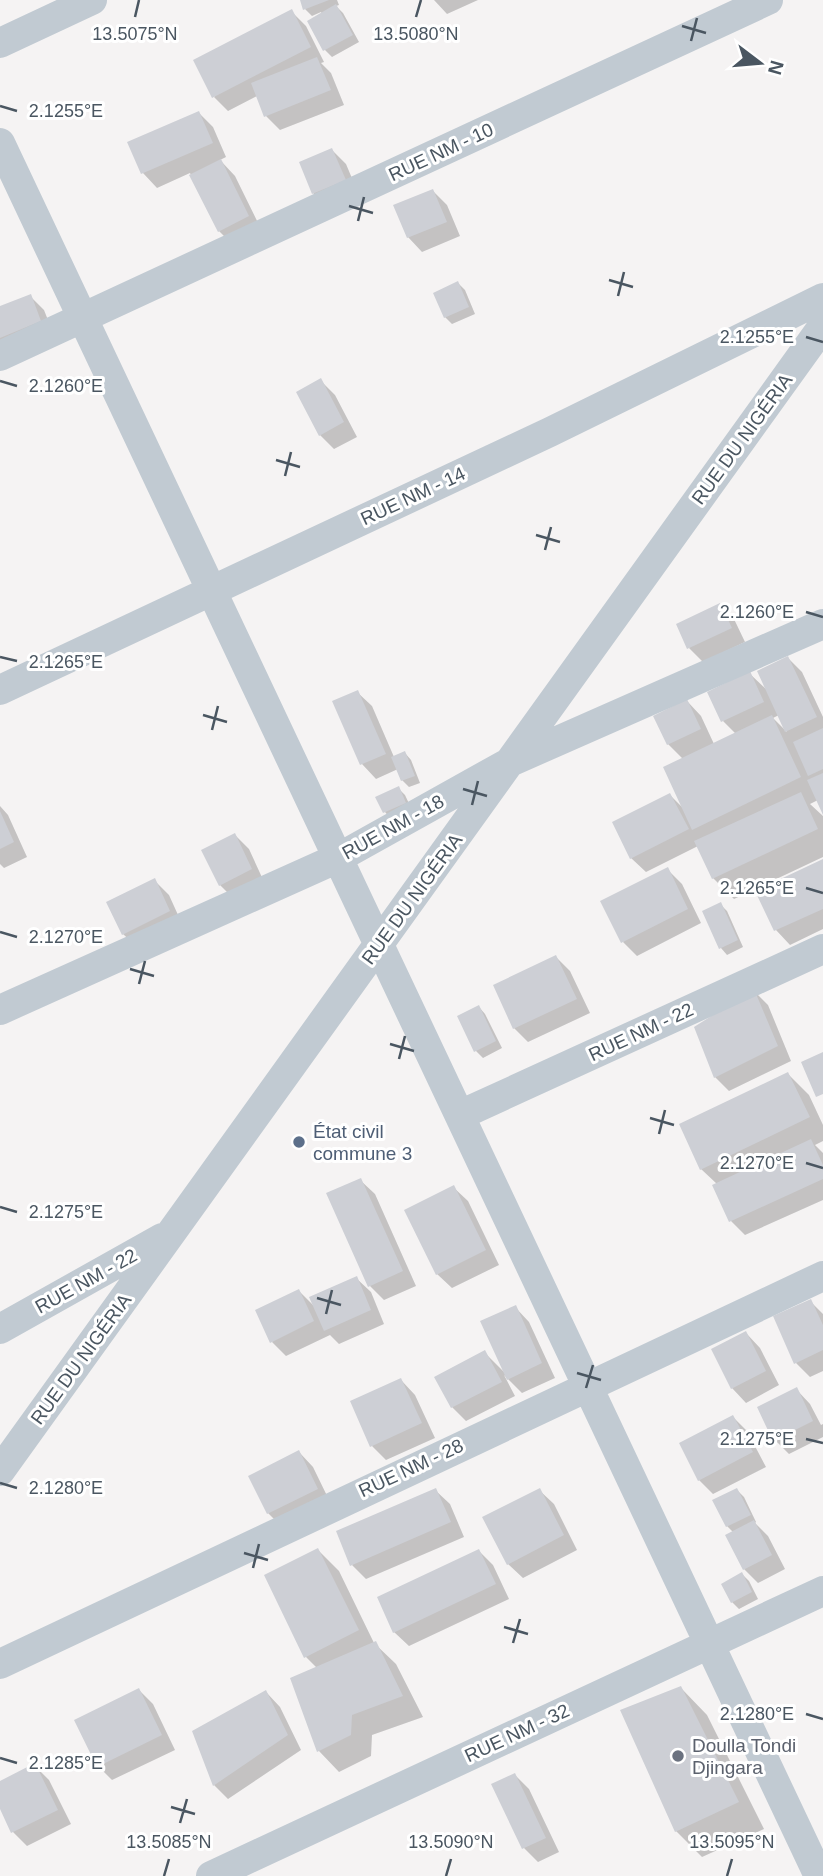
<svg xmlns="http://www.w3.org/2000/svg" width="823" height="1876" font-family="Helvetica,sans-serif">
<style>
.shadow{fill:#0003;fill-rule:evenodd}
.building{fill:#cdcfd5}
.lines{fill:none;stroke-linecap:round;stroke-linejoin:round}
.minor{stroke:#c1cad2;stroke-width:30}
.ticks{fill:none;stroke:#4a5661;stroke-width:2.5}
.service-dot{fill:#5c6f8a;stroke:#fff;stroke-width:2.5}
.worship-dot{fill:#6b7280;stroke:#fff;stroke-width:2.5}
.labels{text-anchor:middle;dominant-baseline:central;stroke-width:6;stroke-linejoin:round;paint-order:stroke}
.street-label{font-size:19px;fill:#4a5661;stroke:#fff}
.service-label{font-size:19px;fill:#4e5e75;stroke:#fff;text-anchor:start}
.worship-label{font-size:19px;fill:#5b616d;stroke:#fff;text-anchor:start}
.ticks-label{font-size:18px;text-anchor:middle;fill:#4a5661;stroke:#fff;stroke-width:6;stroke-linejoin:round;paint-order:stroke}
</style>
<rect width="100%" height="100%" fill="#f5f3f3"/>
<path class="shadow" d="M301,0H337L339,5L336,6L343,13L359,42L332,57L325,50L309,21L322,14L321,12L312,16L305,9Z
M434,0H478L447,14Z
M292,12L306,26L324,62L321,63L331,73L344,105L280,130L266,116L257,96L228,111L214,97Z
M199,113L213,127L226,157L220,160L235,176L262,231L233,245L219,231L190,173L157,188L143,173L130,143Z
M332,150L346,164L359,195L328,207L313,193Z
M433,191L447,205L460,236L422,252L408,237Z
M458,283L465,290L475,314L452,324L445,317L435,294Z
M30,296L44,310L54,335L0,357V308Z
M321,381L335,395L357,437L334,449L320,435Z
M719,605L734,619L745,642L703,662L689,648Z
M788,658L802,672L823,717V811L818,800L810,804L823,816V857L734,899L713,878L698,846L646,872L631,858L670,795L684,809L683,759L668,744L655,716L687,701L701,716L714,744L736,734L723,721L749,673L768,691ZM779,715L787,732L773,718Z
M357,692L372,706L394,757L405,753L411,760L420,783L409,787L402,780L398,769L376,779L362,764L334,702Z
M398,788L405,795L412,810L391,819L385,812Z
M0,806L8,815L27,857L4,868L0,864Z
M235,835L249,849L265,884L234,899L220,885Z
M823,861V929L790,945L776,930L758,892Z
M668,870L682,884L701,923L637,956L623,942Z
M155,881L169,895L183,926L138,948L123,934Z
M720,904L727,911L743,947L727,955L721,948Z
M556,957L570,971L590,1013L528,1042L514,1028Z
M754,991L768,1005L791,1061L729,1091L715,1077Z
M479,1007L485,1014L502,1048L483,1058L476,1051Z
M788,1074L809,1095L823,1125V1141L815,1145L823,1153V1200L745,1235L731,1221L717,1184L701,1169Z
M360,1180L375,1194L416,1286L384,1300L370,1286Z
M453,1187L468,1201L499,1265L452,1288L437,1274Z
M356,1278L371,1292L384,1324L339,1344L330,1335L286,1356L272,1342L299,1291L316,1308Z
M810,1301L823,1314V1371L810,1377L796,1363Z
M515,1307L529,1322L555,1378L522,1393L504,1375L515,1396L466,1421L452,1407L485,1353L505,1373Z
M746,1333L760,1348L779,1385L746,1403L732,1388Z
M401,1380L415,1395L435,1438L386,1460L372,1446Z
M796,1389L810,1404L821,1425L823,1424V1437L789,1454L775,1440Z
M733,1417L747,1431L766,1467L713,1494L699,1480Z
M299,1452L313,1467L331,1504L282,1527L268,1513Z
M435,1490L450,1504L464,1537L366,1579L352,1565Z
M539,1490L554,1504L577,1550L523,1578L508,1564Z
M737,1490L744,1497L756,1522L755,1523L768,1536L785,1569L758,1583L744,1569L733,1532L727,1526L715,1501Z
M318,1550L339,1571L374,1643L396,1664L423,1717L372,1735L371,1756L339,1772L319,1751L317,1668L306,1657Z
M479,1551L493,1565L509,1599L409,1646L394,1632Z
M742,1574L749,1581L758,1599L739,1609L732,1602Z
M681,1688L707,1715L764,1829L702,1857L676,1831Z
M139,1690L153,1704L175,1750L112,1780L98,1766Z
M266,1692L280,1707L301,1750L228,1799L214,1785Z
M35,1766L49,1780L71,1824L27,1846L13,1832L0,1805V1783Z
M515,1775L529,1789L559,1852L538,1862L524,1848Z"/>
<path class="building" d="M300,0H329L303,10Z
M336,4L353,35L323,51L307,21Z
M292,9L311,47L212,98L193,60Z
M317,57L331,90L264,117L251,83Z
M199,111L213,143L141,174L127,142Z
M332,148L346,180L312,194L299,162Z
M221,159L249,216L218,232L189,175Z
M433,189L447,222L407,238L393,205Z
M458,281L469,307L444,318L433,293Z
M31,294L41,321L0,338V306Z
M321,378L344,422L319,436L296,392Z
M720,603L732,628L687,649L676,624Z
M788,656L817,717L785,732L757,671Z
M750,671L764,702L721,722L707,692Z
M358,690L386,754L360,765L332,701Z
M687,699L701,729L667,745L653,716Z
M772,715L801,777L692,830L663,767Z
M823,728V769L808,776L793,742Z
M405,751L415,776L401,781L391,757Z
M823,773V815L807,780Z
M399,786L406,803L383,813L375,797Z
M801,792L818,829L712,879L694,841Z
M670,793L689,829L630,859L612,822Z
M0,811L14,842L0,849Z
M235,833L252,869L219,886L201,850Z
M823,859V909L774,931L755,891Z
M668,867L688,909L621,943L600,901Z
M155,878L170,911L122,935L106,902Z
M721,902L738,940L719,949L702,911Z
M556,955L577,999L513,1029L493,985Z
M754,989L778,1046L714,1078L694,1027Z
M479,1005L496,1041L474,1052L457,1016Z
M823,1052V1094L816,1097L801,1062Z
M788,1072L810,1117L700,1170L679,1124Z
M811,1139L823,1165V1179L729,1222L712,1185Z
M361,1178L403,1271L368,1287L326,1193Z
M454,1185L486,1250L436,1275L404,1210Z
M357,1276L371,1310L324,1331L309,1297Z
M299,1289L314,1321L270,1343L255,1310Z
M811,1299L823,1325V1350L794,1364L773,1316Z
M516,1305L542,1363L507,1380L480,1321Z
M746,1331L766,1371L731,1389L711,1349Z
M485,1350L502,1382L451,1408L434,1377Z
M401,1378L422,1423L370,1447L350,1401Z
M797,1387L813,1421L773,1441L757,1407Z
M733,1415L753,1452L698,1481L679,1443Z
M299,1450L318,1489L267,1514L248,1476Z
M436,1488L451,1522L350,1566L336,1531Z
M540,1488L564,1535L507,1565L482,1517Z
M737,1488L751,1515L726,1527L712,1500Z
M754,1520L772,1555L743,1570L725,1535Z
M318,1548L359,1630L304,1658L264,1575Z
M479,1549L496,1584L393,1633L377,1597Z
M742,1572L752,1592L731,1603L721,1584Z
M376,1641L403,1696L352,1715L351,1735L317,1752L290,1678Z
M681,1686L739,1802L675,1832L620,1710Z
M139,1688L162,1735L97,1767L74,1720Z
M266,1690L288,1735L213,1786L192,1731Z
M35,1763L58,1810L11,1833L0,1809V1781Z
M515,1773L546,1838L522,1849L491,1784Z"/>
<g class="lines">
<path class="minor" d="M0,43L92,0
M0,143L819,1876
M0,356L768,0
M0,690L550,432L823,298
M0,1010L338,858L510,762L823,624
M460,1115L823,949
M0,1329L162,1238
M0,1471L823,326
M0,1664L823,1276
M211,1876L823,1591"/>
</g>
<path class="ticks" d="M135,17L139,0M416,17L421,0M682,26L706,33M691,41L697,18M0,106L17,111M349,206L373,213M358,221L364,197M609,280L633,287M618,296L624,272M806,337L823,342M0,381L17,386M276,460L300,467M285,476L291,452M536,535L560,542M545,550L551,527M806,612L823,617M0,657L17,661M203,715L227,722M212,730L218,706M463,789L487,796M472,805L478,781M806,888L823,893M0,932L17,937M130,969L154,976M139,984L145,961M390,1044L414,1051M399,1059L405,1036M650,1118L674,1125M659,1134L665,1110M806,1163L823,1168M0,1207L17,1212M317,1298L341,1305M326,1314L332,1290M577,1373L601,1380M586,1388L593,1365M806,1439L823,1443M0,1483L17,1488M244,1553L268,1560M253,1568L259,1544M504,1627L528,1634M513,1643L520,1619M806,1714L823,1719M0,1758L17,1763M171,1807L195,1814M180,1823L187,1799M164,1876L169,1859M446,1876L451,1859M727,1876L732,1859"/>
<circle class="service-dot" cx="299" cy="1142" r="7"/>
<circle class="worship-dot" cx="678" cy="1756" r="7"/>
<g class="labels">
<g class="street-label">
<text transform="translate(441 152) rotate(-25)">RUE NM - 10</text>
<text transform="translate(742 439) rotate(-54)">RUE DU NIGÉRIA</text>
<text transform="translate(413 496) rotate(-25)">RUE NM - 14</text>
<text transform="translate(393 827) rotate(-29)">RUE NM - 18</text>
<text transform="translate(412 899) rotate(-54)">RUE DU NIGÉRIA</text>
<text transform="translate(641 1032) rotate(-25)">RUE NM - 22</text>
<text transform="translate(86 1281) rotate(-29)">RUE NM - 22</text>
<text transform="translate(81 1359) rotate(-54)">RUE DU NIGÉRIA</text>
<text transform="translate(411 1468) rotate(-25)">RUE NM - 28</text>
<text transform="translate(517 1733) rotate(-25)">RUE NM - 32</text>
</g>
<g class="service-label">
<text x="313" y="1131">État civil<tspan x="313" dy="22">commune 3</tspan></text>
</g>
<g class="worship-label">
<text x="692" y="1745">Doulla Tondi<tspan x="692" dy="22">Djingara</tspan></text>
</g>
</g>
<g class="ticks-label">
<text x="135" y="40">13.5075°N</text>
<text x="416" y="40">13.5080°N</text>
<text x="66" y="117">2.1255°E</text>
<text x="757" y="343">2.1255°E</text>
<text x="66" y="392">2.1260°E</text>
<text x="757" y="618">2.1260°E</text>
<text x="66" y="668">2.1265°E</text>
<text x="757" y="894">2.1265°E</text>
<text x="66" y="943">2.1270°E</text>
<text x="757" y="1169">2.1270°E</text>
<text x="66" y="1218">2.1275°E</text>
<text x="757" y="1445">2.1275°E</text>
<text x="66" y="1494">2.1280°E</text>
<text x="757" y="1720">2.1280°E</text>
<text x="66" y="1769">2.1285°E</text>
<text x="169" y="1848">13.5085°N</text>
<text x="451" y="1848">13.5090°N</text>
<text x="732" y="1848">13.5095°N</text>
</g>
<g transform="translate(760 63) rotate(106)" stroke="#ffffff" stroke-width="5" paint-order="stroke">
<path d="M0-5L12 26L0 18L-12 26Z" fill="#4a5661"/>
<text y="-10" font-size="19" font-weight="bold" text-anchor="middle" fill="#4a5661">N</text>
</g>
</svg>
